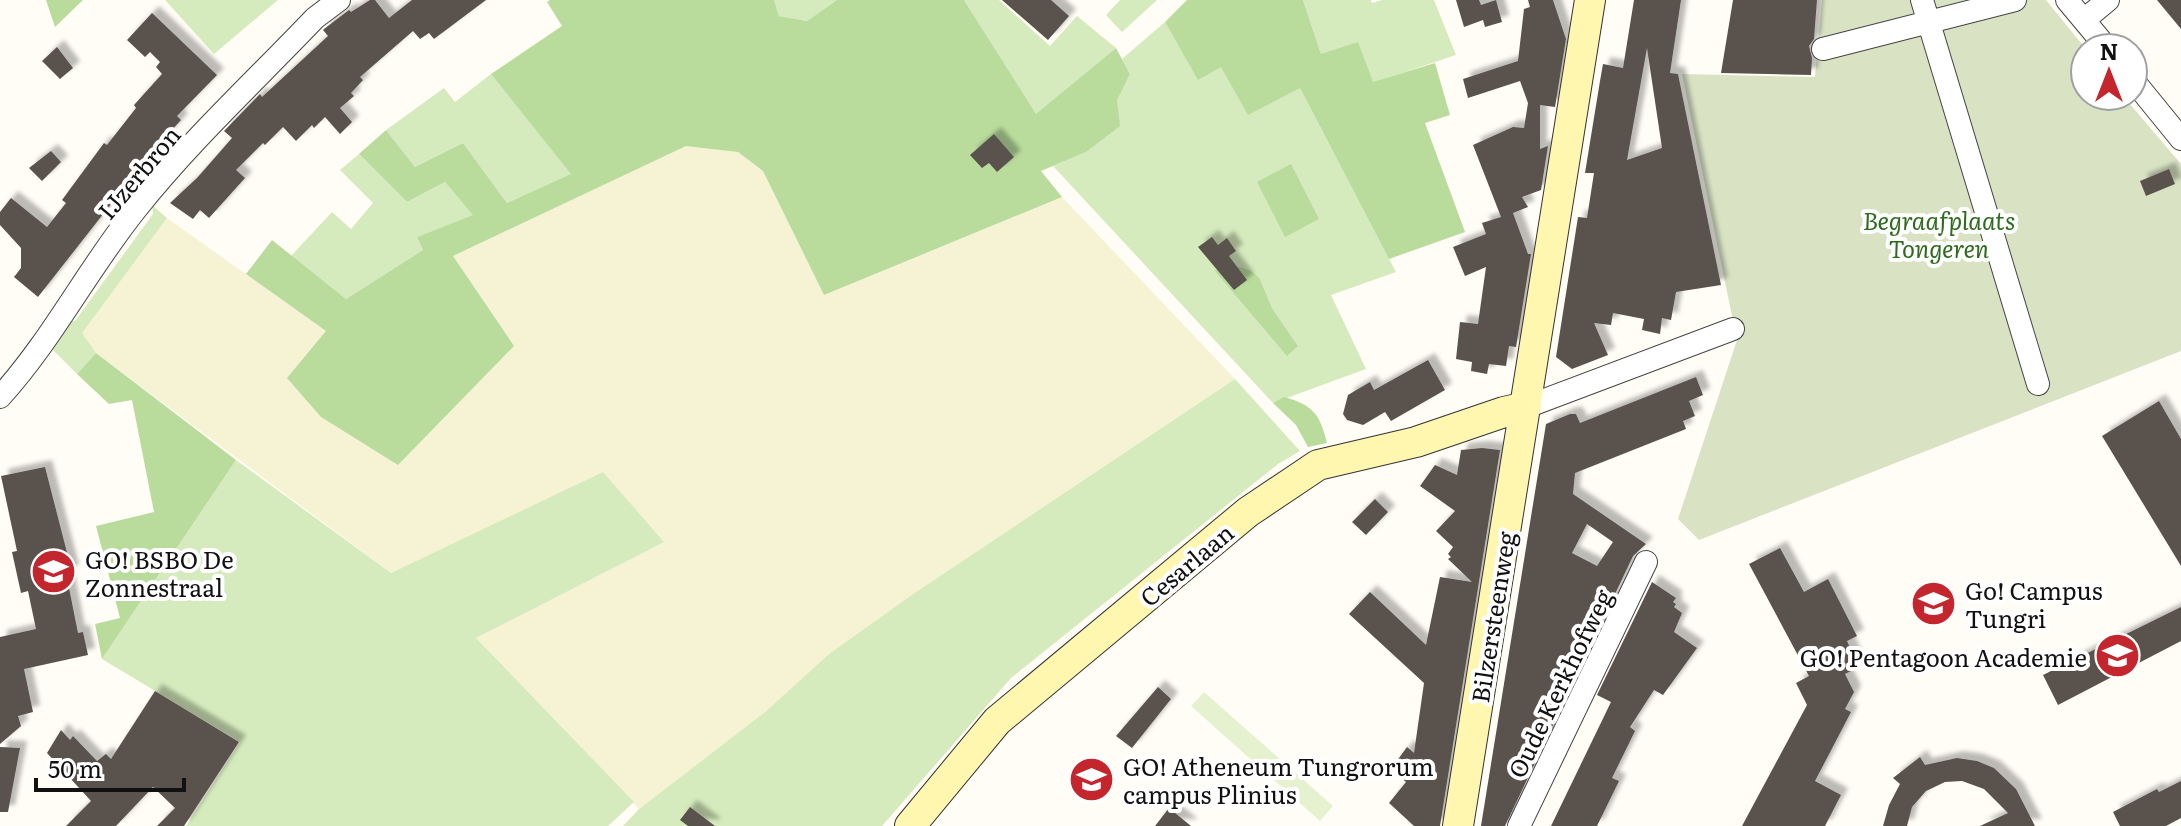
<svg xmlns="http://www.w3.org/2000/svg" width="2181" height="826" font-family="Literata,serif">
<style>
.farmland{fill:#f6f3d4}
.green{fill:#d5ebbd;fill-rule:evenodd}
.forest{fill:#b9dc9c}
.cemetery{fill:#d9e3c4}
.pitch{fill:#e6f2cf}
.building{fill:#5a524d;fill-rule:evenodd;filter:url(#shadow)}
.lines{fill:none;stroke-linecap:round;stroke-linejoin:round}
.street-casing{stroke:#444;stroke-width:24}
.secondary-casing{stroke:#333;stroke-width:32}
.street{stroke:#fff;stroke-width:22}
.secondary{stroke:#fff6b0;stroke-width:30}
.labels{text-anchor:middle;dominant-baseline:central;stroke-width:8;stroke-linejoin:round;paint-order:stroke}
.street-label{font-size:24px;fill:#111;stroke:#fff}
.park-label{font-size:24px;font-style:italic;fill:#2f6b1f;stroke:#fff}
.poi-label{font-size:24px;fill:#111;stroke:#fff;text-anchor:start}
</style>
<defs>
<filter id="shadow"><feDropShadow dx="7" dy="-7" stdDeviation="2" flood-color="#0004"/></filter>
</defs>
<rect width="100%" height="100%" fill="#fffdf5"/>
<path class="farmland" d="M687,145L738,152L763,171L824,295L1062,197L1235,379L913,594L829,654L765,712L639,809L476,638L663,542L603,473L391,573L96,353L81,333L167,218L326,331L453,256Z"/>
<path class="green" d="M165,0H278L214,54Z
M774,0H837L807,21L779,16Z
M964,0H999L1050,46L1077,16L1116,48L1036,115Z
M1120,0H1157L1122,32L1106,15Z
M1303,0H1371L1372,3L1382,0H1434L1456,55L1372,83L1321,54Z
M1165,22L1198,79L1221,66L1300,88L1396,272L1331,295L1366,369L1273,403L1053,166L1086,152L1130,74L1122,59ZM1237,266L1260,279L1272,308L1298,346L1214,270Z
M491,74L572,174L507,203L463,143L415,167L386,130L444,88L455,102Z
M359,154L407,202L445,182L474,215L417,237L423,250L346,299L291,256L332,212L351,229L373,203L340,170Z
M152,205L167,218L82,333L96,353L77,374L50,347L68,321H75L153,214Z
M1235,379L1300,451L1278,464L1011,678L882,826H623L639,809L765,712L829,654L913,594Z
M236,460L391,573L603,472L664,542L476,638L634,802L608,826H186L240,742L102,659Z"/>
<path class="forest" d="M46,0H83L55,27Z
M550,0H774L779,16L807,21L837,0H964L1036,114L1116,48L1130,74L1117,100L1120,126L1086,152L1041,171L1062,197L824,295L763,171L738,152L686,146L453,256L514,346L398,465L321,417L287,378L326,331L246,274L272,240L346,299L423,250L417,237L473,215L445,182L407,202L359,154L386,130L415,167L463,143L507,203L571,174L491,74L562,26L547,2Z
M1187,0H1303L1321,54L1358,42L1373,82L1435,63L1450,115L1425,123L1465,232L1389,259L1300,88L1248,115L1221,67L1198,80L1165,22Z
M1291,164L1319,219L1285,237L1257,182Z
M1237,266L1251,271L1260,279L1272,308L1298,346L1287,356L1214,270Z
M96,353L236,460L102,659L95,624L120,618L96,526L154,512L132,400L109,404L77,374Z
M1284,397C1313,405 1320,414 1327,443L1308,447L1296,425L1273,403Z"/>
<path class="cemetery" d="M1822,0H2046L2085,48V96H2123L2181,164V351L1699,540L1678,519L1737,340L1682,74L1815,77Z"/>
<path class="pitch" d="M1204,692L1333,806L1320,821L1191,706Z"/>
<path class="building" d="M370,0H375L389,18L412,0H486L434,39L429,33L420,39L413,31L360,77L363,80L351,93L354,96L340,108L352,122L340,134L325,117L314,128L312,125L296,141L283,127L265,145L263,143L236,170L245,178L209,218L200,210L193,219L170,203L197,178L232,138L224,131L260,94L262,97L328,36L323,30L324,29L349,10L351,12Z
M1002,0H1051L1069,16L1048,40Z
M1456,0H1479L1481,5L1496,0L1502,22L1485,27L1483,20L1464,27Z
M1528,0H1553L1566,39L1555,107L1540,105V149L1548,146L1541,190L1522,197L1528,207L1513,213L1528,254H1531L1516,347L1509,346L1506,366L1489,364L1487,374L1471,371L1472,362L1456,359L1460,322L1478,324L1486,267L1465,276L1453,247L1486,234L1482,223L1501,217L1473,145L1513,127L1524,128L1528,103L1520,81L1468,98L1463,79L1518,61L1524,9L1530,7Z
M1634,0H1681L1670,73L1678,74L1721,285L1676,292L1671,320L1662,318L1660,334L1642,330L1644,319L1613,313L1611,325L1594,323L1608,355L1572,369L1556,357L1578,217L1587,218L1594,173H1585L1600,81L1603,64L1623,68ZM1647,48L1662,148L1627,160Z
M1733,0H1817L1814,39L1809,46L1812,58L1811,75L1721,73Z
M2157,0H2181V29Z
M152,13L217,75L177,116L181,120L151,153L38,297L14,277L21,268V248L0,225V212L11,198L47,227L66,203L62,200L104,143L107,145L136,108L134,105L162,74L156,67L160,62L150,52L145,57L127,40Z
M57,47L73,68L60,79L42,61Z
M994,134L1014,157L997,172L989,163L982,168L970,155Z
M51,151L61,162L42,181L29,168Z
M2169,169L2175,184L2146,196L2140,181Z
M1212,237L1218,245L1227,238L1236,251L1229,256L1247,280L1234,290L1198,247Z
M1428,360L1445,390L1391,421L1385,412L1363,425L1347,420L1343,414L1348,395L1370,382L1374,390Z
M1696,377L1703,395L1689,401L1695,416L1683,421L1686,429L1575,473L1573,494L1646,544L1633,556L1505,826H1481L1546,424L1570,414H1576L1580,423ZM1587,524L1613,542L1597,566L1572,553Z
M2159,401L2181,439V566L2102,436Z
M1482,448L1500,450L1440,826H1414L1389,803L1406,782L1391,769L1407,747L1414,753L1424,683L1349,614L1370,592L1426,645L1440,577L1472,582L1448,559L1451,557L1448,554L1453,547L1436,531L1455,511L1420,486L1435,465L1457,475L1461,450Z
M45,467L72,572L66,573L78,633L83,632L88,655L24,669L33,712L18,716L21,726L0,744V637L36,629L28,591L21,593L12,552L17,551L1,476Z
M1375,499L1388,512L1366,535L1352,522Z
M1780,548L1804,592L1828,579L1857,636L1847,641L1859,667L1845,674L1854,692L1845,709L1851,712L1815,781L1841,795L1825,826H1742L1807,705L1796,683L1809,676L1749,564Z
M1652,582L1676,598L1673,602L1676,604L1674,607L1682,613L1674,632L1697,648L1663,695L1654,690L1630,727L1635,731L1612,778L1619,781L1597,826H1551L1611,702L1597,695Z
M2181,607V641L2058,705L2043,675Z
M1158,687L1171,699L1132,748L1116,736Z
M155,691L239,742L184,826H157L175,808L153,787L116,826H66L91,801L47,753L61,730L70,740L73,736L97,761L106,754L111,759Z
M0,747L20,748L8,812H0Z
M1920,757L1925,765L1957,758L1977,761L1994,768L2016,789L2035,826H1980L2008,813L1984,789L1962,781L1945,782L1926,791L1912,807L1907,826H1883L1889,805L1900,784L1893,778Z
M2181,781V818L2166,826H2120L2113,812L2157,789L2159,792Z
M690,807L715,826H688L680,820Z
M1169,808L1191,826H1155Z"/>
<g class="lines">
<defs>
<path id="street" d="M1922,0L2038,384
M2067,0L2107,48
M2084,20L2108,0
M1823,49L2015,0
M2133,80L2181,139
M0,397C52,340 87,270 136,209C190,141 255,81 315,18L339,0
M1526,407L1733,329
M1519,826L1646,562"/>
<path id="secondary" d="M910,826L997,721L1248,512L1318,465L1416,442L1504,412L1526,407
M1458,826L1590,0"/>
</defs>
<use href="#street" class="street-casing"/>
<use href="#secondary" class="secondary-casing"/>
<use href="#street" class="street"/>
<use href="#secondary" class="secondary"/>
</g>
<defs>
<symbol id="school-disc" viewBox="-11 -11 22 22"><circle r="9.5" fill="#c4262e" stroke="#fff"/><path d="M0-5L7-2L0 1L-7-2ZM-4 1L0 2.5L4 1V4Q0 6-4 4Z" fill="#fff"/></symbol>
</defs>
<g fill-rule="evenodd">
<use href="#school-disc" x="28" y="546" width="51" height="51"/>
<use href="#school-disc" x="1908" y="578" width="51" height="51"/>
<use href="#school-disc" x="2092" y="630" width="51" height="51"/>
<use href="#school-disc" x="1066" y="754" width="51" height="51"/>
</g>
<g class="labels">
<g class="street-label">
<text transform="translate(138 172) rotate(-50)">IJzerbron</text>
<text transform="translate(1186 564) rotate(-40)">Cesarlaan</text>
<text transform="translate(1492 617) rotate(-81)">Bilzersteenweg</text>
<text transform="translate(1559 683) rotate(-64)">Oude Kerkhofweg</text>
</g>
<g class="park-label">
<text x="1939" y="219">Begraafplaats<tspan x="1939" dy="28">Tongeren</tspan></text>
</g>
<g class="poi-label">
<text x="85" y="558">GO! BSBO De<tspan x="85" dy="28">Zonnestraal</tspan></text>
<text x="1965" y="589">Go! Campus<tspan x="1965" dy="28">Tungri</tspan></text>
<text x="2087" y="656" text-anchor="end">GO! Pentagoon Academie</text>
<text x="1123" y="765">GO! Atheneum Tungrorum<tspan x="1123" dy="28">campus Plinius</tspan></text>
</g>
</g>
<g transform="translate(2109 72)"><circle r="38" fill="#ffffff" stroke="#a0a0a0" stroke-width="2"/>
<path d="M0-6L14 30L0 20L-14 30Z" fill="#c4262e"/>
<text y="-12" font-size="22" font-weight="bold" text-anchor="middle" fill="#111111">N</text>
</g>
<path d="M36 778v12h148v-12" fill="none" stroke="#111111" stroke-width="4"/>
<text x="48" y="778" font-size="24" fill="#111111" stroke="#ffffff" stroke-width="6" paint-order="stroke">50 m</text>
</svg>
